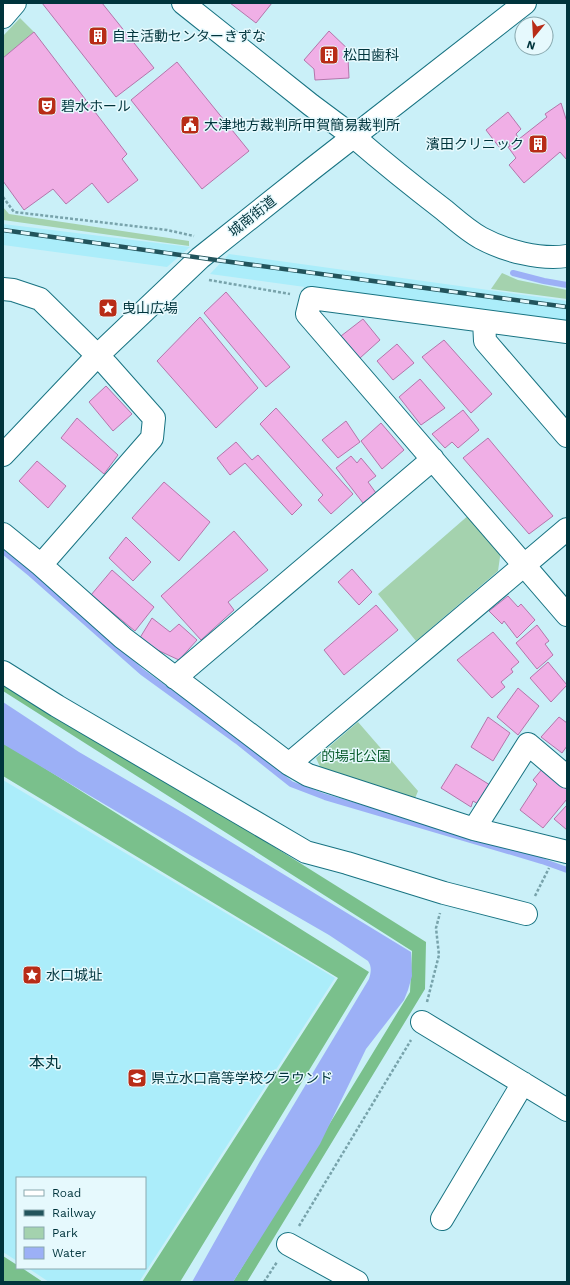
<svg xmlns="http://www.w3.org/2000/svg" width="570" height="1285" font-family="'Work Sans','Noto Sans JP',sans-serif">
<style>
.built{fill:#abedfa}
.green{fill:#a4d2ae}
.forest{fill:#7ac08c}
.water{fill:#9cb0f6}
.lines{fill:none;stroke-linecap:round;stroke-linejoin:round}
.stream{stroke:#9cb0f6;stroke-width:6}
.building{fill:#f0afe6;stroke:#b376ab}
.street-casing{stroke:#187382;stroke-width:24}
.secondary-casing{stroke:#187382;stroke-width:24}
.path{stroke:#78a3ab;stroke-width:2.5;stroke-dasharray:3 2;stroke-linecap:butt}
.street{stroke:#fff;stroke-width:22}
.secondary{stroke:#fff;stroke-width:22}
.rail-casing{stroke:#22545c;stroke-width:4.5}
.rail{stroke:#e6f9fd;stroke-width:3;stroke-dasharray:9;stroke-linecap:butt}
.labels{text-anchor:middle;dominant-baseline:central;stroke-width:3;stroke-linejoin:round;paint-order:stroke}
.poi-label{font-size:14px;fill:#00343c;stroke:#e6f9fd;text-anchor:start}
.street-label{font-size:14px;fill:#00343c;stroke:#e6f9fd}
.park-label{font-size:14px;fill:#0d5e2f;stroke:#e6f9fd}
.quarter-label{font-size:16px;fill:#00343c;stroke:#e6f9fd}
</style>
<rect width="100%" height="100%" fill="#caf0f8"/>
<path class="built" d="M3,224L190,247L167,267L3,245Z
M229,254L567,301V323L210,274Z
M3,780L335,978L139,1282H49L28,1268H145V1178H17V1261L3,1252Z"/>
<path class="green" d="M20,18L34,32L3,58V36Z
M3,207L9,214L189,241V246L3,220Z
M502,273L518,280L567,290V299L491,289Z
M470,514L501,550L498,571L416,641L378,594Z
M358,722L418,791L414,801L322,771L316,758Z"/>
<path class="forest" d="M3,677L426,942L425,989L247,1282H233L410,992L412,951L3,691Z
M3,742L369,972L180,1282H142L338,978L3,776Z
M3,1256L17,1265V1268H22L43,1282H3Z"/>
<path class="water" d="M3,702L79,752L185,814L411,952L412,976L408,990L404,1000L366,1049L320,1144L233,1282H192L260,1161L369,979C371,972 372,967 368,961L329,935L190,855L3,744Z"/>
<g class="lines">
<path class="stream" d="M513,273L544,281L567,285
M3,551L31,574L142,672L237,741L291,784L325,797L542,861L567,870"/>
</g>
<path class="building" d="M42,3H102L154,68L116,97Z
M230,3H272L256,23Z
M329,31L352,53L348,58L349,78L315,80L314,69L304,60Z
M34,32L127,154L122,159L138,180L108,203L92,183L66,204L53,189L24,210L3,181V58Z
M177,62L249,151L202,189L131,100Z
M561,103L567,122V160L560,152L524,183L509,165L516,158L508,147L510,146L507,141L499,147L486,130L508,112L521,129L516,134L519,139L547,117L545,114Z
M226,292L290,367L266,387L204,313Z
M200,317L258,388L216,428L157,361Z
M363,319L380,340L360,358L341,336Z
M444,340L492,394L471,413L422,357Z
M397,344L414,363L393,380L377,361Z
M420,379L445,408L421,425L399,397Z
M106,386L132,414L113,431L89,402Z
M276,408L353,494L331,514L318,500L323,495L260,424Z
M463,410L479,430L458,448L452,442L445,448L432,434Z
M77,418L118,455L104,474L61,438Z
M346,421L360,442L338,458L322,440Z
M381,423L404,450L382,469L361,441Z
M488,438L553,516L529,534L463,458Z
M236,442L252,460L258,455L302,505L292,515L245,463L230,475L217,458Z
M351,456L357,463L361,458L376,476L368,482L376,493L363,503L336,468Z
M37,461L66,486L48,508L19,481Z
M164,482L210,522L179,561L132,518Z
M234,531L268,570L228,602L234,610L201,640L161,596Z
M126,537L151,562L133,581L109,558Z
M352,569L372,592L359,605L338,582Z
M112,570L154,607L135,631L91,595Z
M508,596L518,607L521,604L535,620L517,638L504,621L502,624L489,611Z
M376,605L398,630L344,675L324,650Z
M152,618L170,632L179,624L197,640L179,660L138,641Z
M537,625L549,641L545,644L553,655L537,669L516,643Z
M493,632L519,662L511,669L513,672L501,682L505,687L492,698L457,660Z
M548,662L567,685L551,702L530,678Z
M518,688L539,706L518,735L497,717Z
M488,717L510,733L493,761L471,747Z
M559,717L567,723V746L562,753L541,737Z
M456,764L490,785L480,805L473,801L471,807L441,788Z
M543,768L567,789V799L543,828L520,810L537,784L533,780Z
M567,805V830L554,819Z"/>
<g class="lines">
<defs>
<path id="street" d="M3,17L15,3
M354,137C383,162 414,187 444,210C456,220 468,231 481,238C505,251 540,260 567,256
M3,289L13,290L40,299L107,365L154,418L152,438L41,565
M484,321L485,341L567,436
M567,332L311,298L307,314L567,615
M3,534L41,565L123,638L289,764L308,775L474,829L567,852
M3,672L57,706L306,852L347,863L444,893L526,914
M175,678L433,459
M289,764L567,529
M474,829L528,744L567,777
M422,1022L567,1110
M442,1219L523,1083
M288,1244L357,1282"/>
<path id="secondary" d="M183,3L311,105L354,137
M3,455L97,356L200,258L312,169L525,3"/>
</defs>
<use href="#street" class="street-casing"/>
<use href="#secondary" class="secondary-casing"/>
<path class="path" d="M3,197L14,212L167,230L194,236
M209,280L290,294
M535,896L549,868
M427,1002L439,955L436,928L440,913
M299,1226L411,1040
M264,1282L277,1262"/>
<use href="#street" class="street"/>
<use href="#secondary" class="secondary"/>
<defs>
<path id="rail" d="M3,230L216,260L567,307"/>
</defs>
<use href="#rail" class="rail-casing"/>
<use href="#rail" class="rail"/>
</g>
<defs>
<symbol id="building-square" viewBox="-11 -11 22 22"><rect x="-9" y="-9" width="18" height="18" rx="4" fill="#b82c17" stroke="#e6f9fd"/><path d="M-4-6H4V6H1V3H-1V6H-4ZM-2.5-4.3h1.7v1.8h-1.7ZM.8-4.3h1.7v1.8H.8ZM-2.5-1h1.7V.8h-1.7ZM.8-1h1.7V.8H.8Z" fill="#fff"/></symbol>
<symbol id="theatre-square" viewBox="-11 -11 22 22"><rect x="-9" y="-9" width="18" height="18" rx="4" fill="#b82c17" stroke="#e6f9fd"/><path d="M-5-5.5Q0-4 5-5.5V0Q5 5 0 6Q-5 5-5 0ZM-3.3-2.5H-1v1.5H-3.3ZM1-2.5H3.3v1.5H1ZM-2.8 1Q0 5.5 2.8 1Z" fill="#fff"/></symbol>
<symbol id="civic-square" viewBox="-11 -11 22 22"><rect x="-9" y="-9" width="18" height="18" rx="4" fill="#b82c17" stroke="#e6f9fd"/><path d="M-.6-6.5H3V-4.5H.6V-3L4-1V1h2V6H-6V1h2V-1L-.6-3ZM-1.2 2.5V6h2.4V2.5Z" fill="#fff"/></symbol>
<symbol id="sight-square" viewBox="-11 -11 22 22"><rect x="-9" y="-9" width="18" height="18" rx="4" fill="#b82c17" stroke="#e6f9fd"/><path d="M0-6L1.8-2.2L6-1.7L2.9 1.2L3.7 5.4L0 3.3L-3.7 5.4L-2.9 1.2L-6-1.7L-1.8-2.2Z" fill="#fff"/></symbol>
<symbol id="school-square" viewBox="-11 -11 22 22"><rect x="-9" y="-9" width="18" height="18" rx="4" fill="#b82c17" stroke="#e6f9fd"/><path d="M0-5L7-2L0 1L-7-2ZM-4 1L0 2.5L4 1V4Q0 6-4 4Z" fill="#fff"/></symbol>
</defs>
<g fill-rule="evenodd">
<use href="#building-square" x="87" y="25" width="22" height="22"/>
<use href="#building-square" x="318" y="44" width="22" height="22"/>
<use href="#theatre-square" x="36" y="95" width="22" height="22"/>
<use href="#civic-square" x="179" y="114" width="22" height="22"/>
<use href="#building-square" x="527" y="133" width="22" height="22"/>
<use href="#sight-square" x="97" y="297" width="22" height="22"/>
<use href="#sight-square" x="21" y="964" width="22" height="22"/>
<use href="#school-square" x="126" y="1067" width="22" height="22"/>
</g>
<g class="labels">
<g class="poi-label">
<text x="112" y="36">自主活動センターきずな</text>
<text x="343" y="55">松田歯科</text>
<text x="61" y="106">碧水ホール</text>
<text x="204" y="125">大津地方裁判所甲賀簡易裁判所</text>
<text x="524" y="144" text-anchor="end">濱田クリニック</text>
<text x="122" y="308">曳山広場</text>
<text x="46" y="975">水口城址</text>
<text x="151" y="1078">県立水口高等学校グラウンド</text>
</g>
<g class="street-label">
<text transform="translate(252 216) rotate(-38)">城南街道</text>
</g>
<g class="park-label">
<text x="356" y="756">的場北公園</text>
</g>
<g class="quarter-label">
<text x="45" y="1062">本丸</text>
</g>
</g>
<rect width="570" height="1285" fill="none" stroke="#00343c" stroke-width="8"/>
<rect x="16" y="1177" width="130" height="92" fill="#e6f9fd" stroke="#8aaab0"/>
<rect x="24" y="1190" width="20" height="6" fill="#ffffff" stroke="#8aaab0"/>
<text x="52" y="1197" font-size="12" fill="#00343c">Road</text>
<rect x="24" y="1210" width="20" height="6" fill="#22545c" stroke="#8aaab0"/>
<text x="52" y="1217" font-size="12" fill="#00343c">Railway</text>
<rect x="24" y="1227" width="20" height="12" fill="#a4d2ae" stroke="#8aaab0"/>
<text x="52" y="1237" font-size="12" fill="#00343c">Park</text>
<rect x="24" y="1247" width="20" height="12" fill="#9cb0f6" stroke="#8aaab0"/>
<text x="52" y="1257" font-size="12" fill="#00343c">Water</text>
<g transform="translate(534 36) rotate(198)"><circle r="19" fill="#e6f9fd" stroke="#8aaab0"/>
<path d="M0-3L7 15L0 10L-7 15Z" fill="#b82c17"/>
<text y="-6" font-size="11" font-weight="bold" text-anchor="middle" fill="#00343c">N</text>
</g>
</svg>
